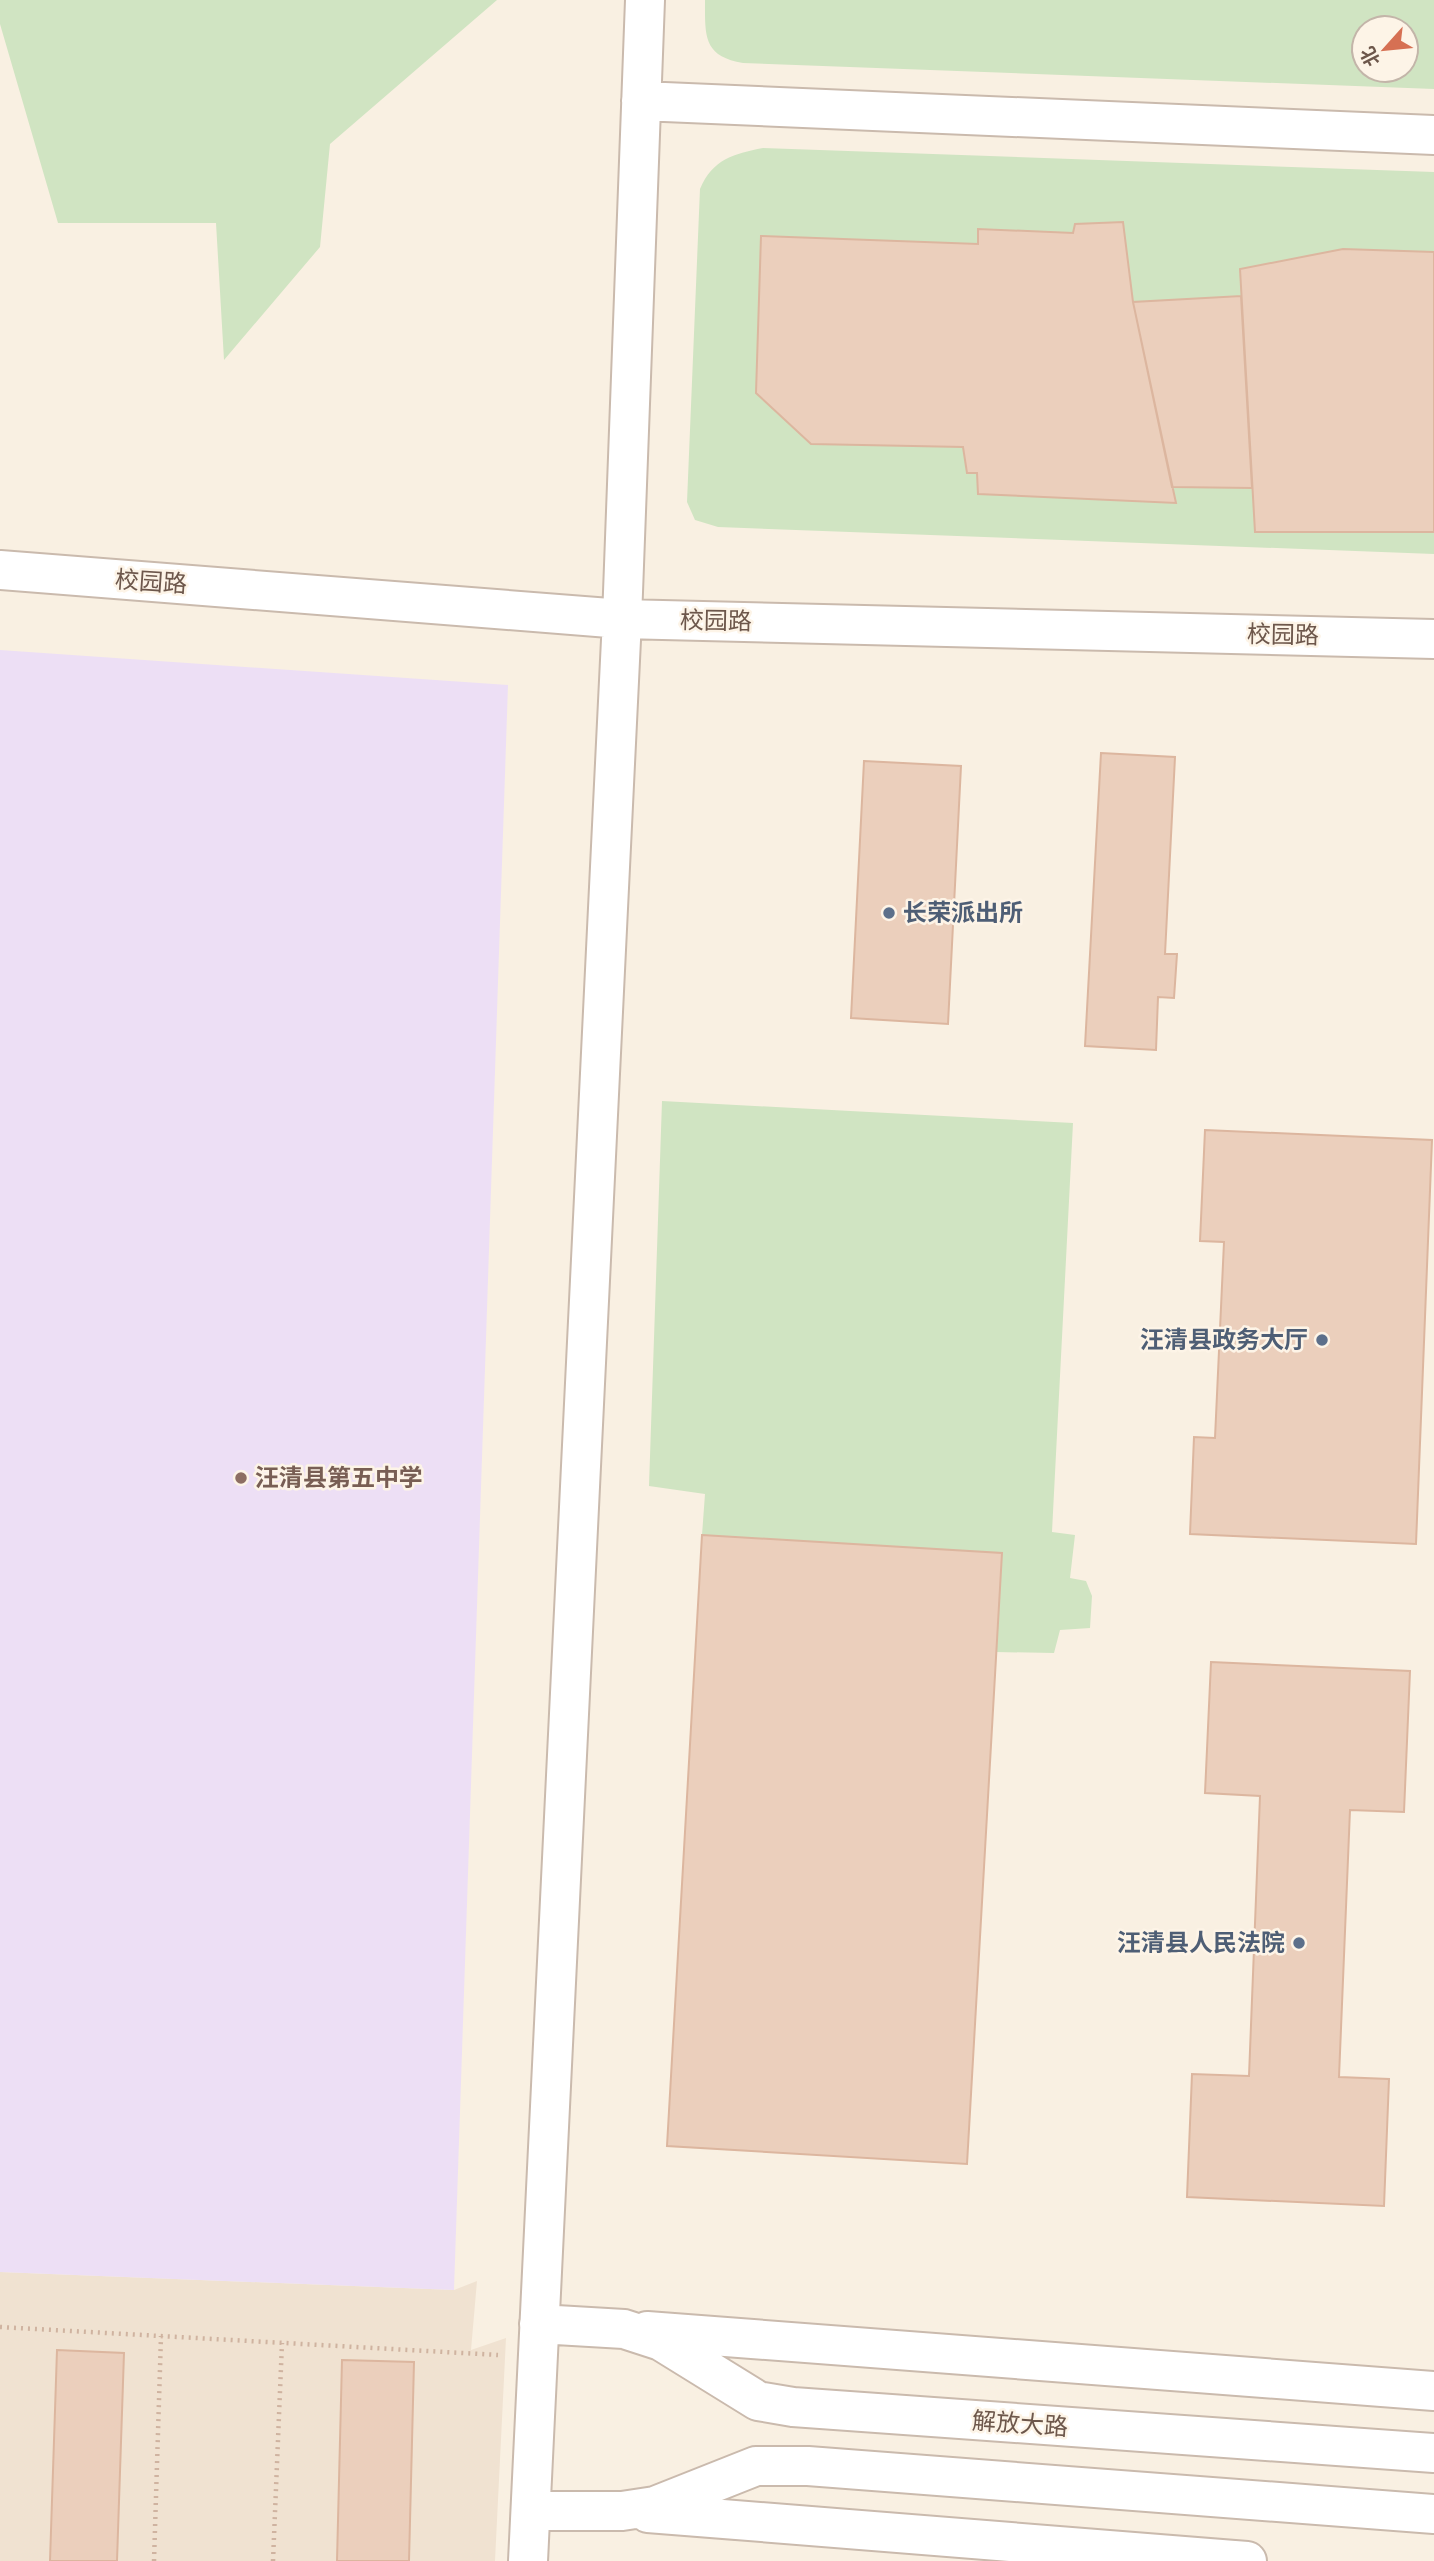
<svg xmlns="http://www.w3.org/2000/svg" width="1434" height="2561" font-family="'DejaVu Sans','Noto Sans SC',sans-serif">
<style>
.residential{fill:#f0e2d1}
.education{fill:#eddff5}
.green{fill:#d0e4c2;fill-rule:evenodd}
.building{fill:#ebcfbc;stroke:#dcb69f;stroke-width:2}
.lines{fill:none;stroke-linecap:round;stroke-linejoin:round}
.minor-casing{stroke:#cabaad;stroke-width:42}
.path{stroke:#cfb3a0;stroke-width:4.5;stroke-dasharray:2 5;stroke-linecap:butt}
.minor{stroke:#fff;stroke-width:38}
.service-dot{fill:#5c6f8a;stroke:#fdf4e7;stroke-width:2.5}
.education-dot{fill:#8d6e63;stroke:#fdf4e7;stroke-width:2.5}
.labels{text-anchor:middle;dominant-baseline:central;stroke-width:5;stroke-linejoin:round;paint-order:stroke}
.street-label{font-size:24px;fill:#6d574b;stroke:#fdf4e7}
.service-label{font-size:24px;font-weight:bold;fill:#4e5e75;stroke:#fdf4e7;text-anchor:end}
.education-label{font-size:24px;font-weight:bold;fill:#785e54;stroke:#fdf4e7;text-anchor:start}
</style>
<rect width="100%" height="100%" fill="#f9f0e2"/>
<path class="residential" d="M0,2272L454,2290L477,2281L471,2350L506,2338L495,2561H0Z"/>
<path class="education" d="M0,650L508,685L454,2290L0,2272Z"/>
<path class="green" d="M0,0H497L330,144L320,247L224,360L216,223H58L0,24Z
M705,0H1434V89L743,63C703,56 705,36 705,0ZM1364,28H1406V70H1364Z
M763,148L1434,172V554L718,527L695,520L687,502L700,189C713,159 733,154 763,148Z
M662,1101L1073,1123L1052,1532L1075,1535L1070,1578L1086,1581L1092,1596L1090,1628L1060,1630L1054,1653L996,1652L702,1535L705,1494L649,1486Z"/>
<path class="building" d="M1123,222L1133,302L1176,503L978,494L977,473H967L963,447L811,444L756,393L761,236L978,244V229L1073,233L1075,224Z
M1343,249L1434,252V532H1255L1240,269Z
M1241,296L1252,488L1172,487L1133,302Z
M1101,753L1175,757L1165,954H1177L1174,998L1158,997L1156,1050L1085,1046Z
M864,761L961,766L948,1024L851,1018Z
M1205,1130L1432,1140L1416,1544L1190,1534L1194,1437L1215,1438L1224,1242L1200,1241Z
M702,1535L1002,1553L967,2164L667,2146Z
M1211,1662L1410,1671L1404,1812L1350,1810L1339,2077L1389,2079L1384,2206L1187,2197L1192,2074L1249,2076L1260,1796L1205,1793Z
M57,2350L124,2353L117,2561H50Z
M342,2360L414,2362L409,2561H337Z"/>
<g class="lines">
<defs>
<path id="minor" d="M641,101L1434,135
M0,570L622,619L1434,639
M539,2324L624,2329L661,2341L758,2401L793,2407L1434,2453
M647,2331L1434,2391
M531,2511H622L655,2506L756,2466H808L1434,2514
M648,2513L1247,2561
M528,2561L622,619L645,0"/>
</defs>
<use href="#minor" class="minor-casing"/>
<path class="path" d="M0,2327L498,2355
M154,2561L161,2336
M273,2561L282,2343"/>
<use href="#minor" class="minor"/>
</g>
<g class="service-dot">
<circle cx="889" cy="913" r="7"/>
<circle cx="1322" cy="1340" r="7"/>
<circle cx="1299" cy="1943" r="7"/>
</g>
<circle class="education-dot" cx="241" cy="1478" r="7"/>
<g class="labels">
<g class="street-label">
<text transform="translate(151 582) rotate(4)">校园路</text>
<text transform="translate(716 621) rotate(1)">校园路</text>
<text transform="translate(1283 635) rotate(1)">校园路</text>
<text transform="translate(1020 2424) rotate(4)">解放大路</text>
</g>
<g class="service-label">
<text x="903" y="913" text-anchor="start">长荣派出所</text>
<text x="1308" y="1340">汪清县政务大厅</text>
<text x="1285" y="1943">汪清县人民法院</text>
</g>
<g class="education-label">
<text x="255" y="1478">汪清县第五中学</text>
</g>
</g>
<g transform="translate(1385 49) rotate(243)"><circle r="33" fill="#fdf4e7" stroke="#c3b5a9" stroke-width="2"/>
<path d="M0-5L12 26L0 18L-12 26Z" fill="#d67053"/>
<text y="-10" font-size="19" font-weight="bold" text-anchor="middle" fill="#6d574b">北</text>
</g>
</svg>
